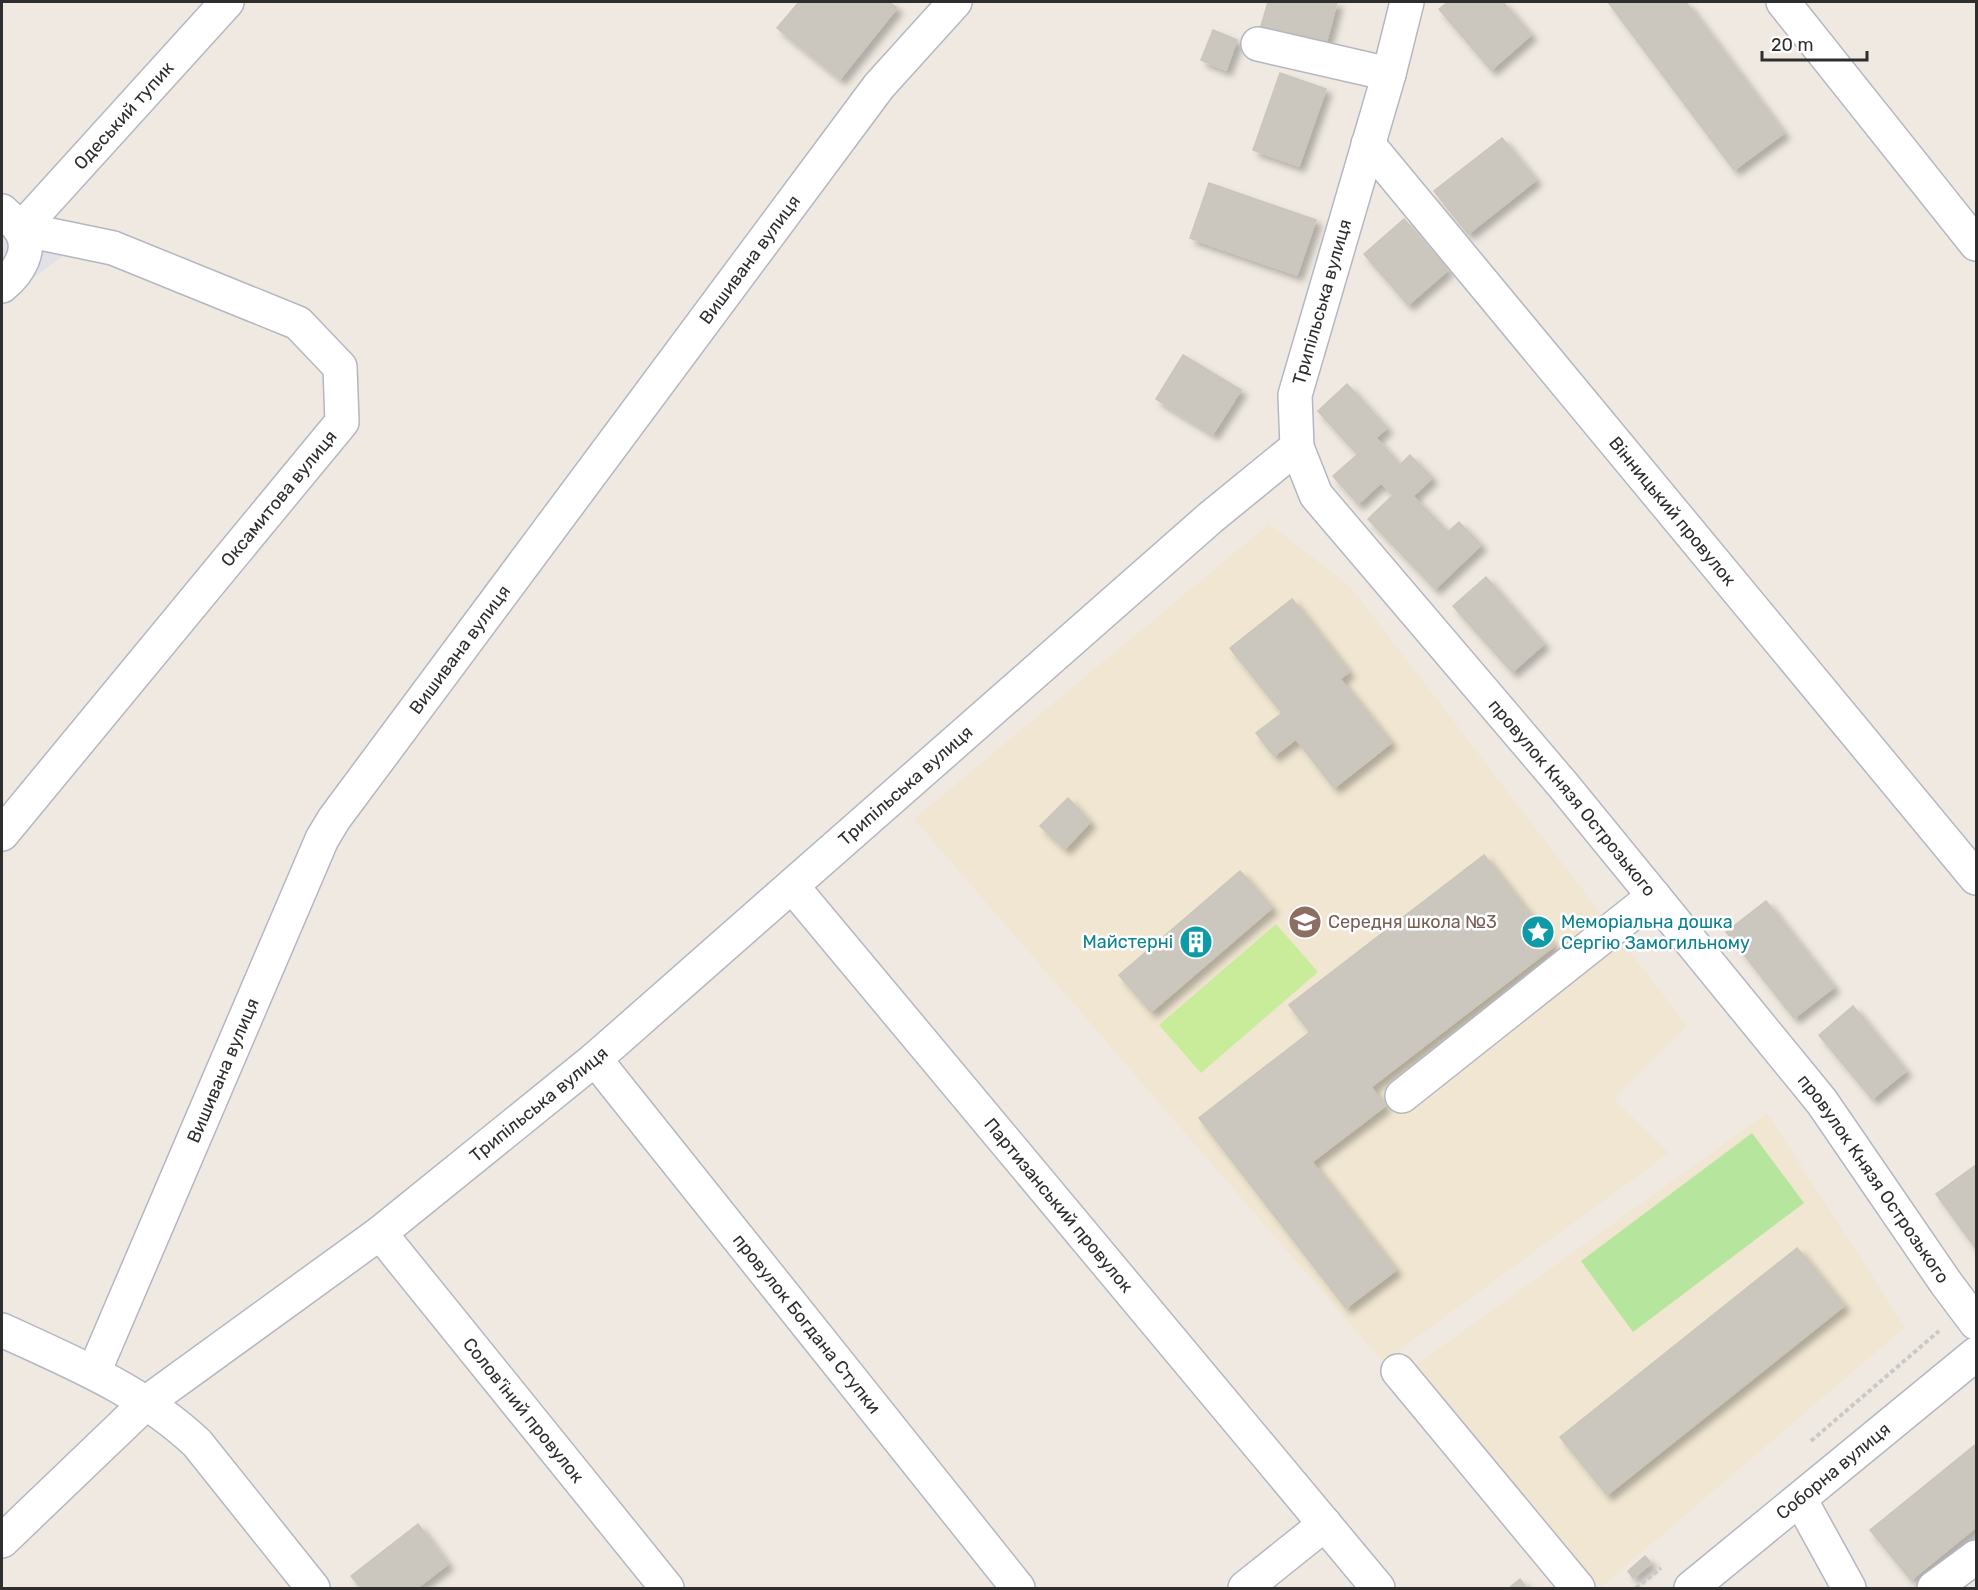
<svg xmlns="http://www.w3.org/2000/svg" width="1978" height="1590" font-family="Rubik,sans-serif">
<style>
.industrial{fill:#e3e1e8}
.education{fill:#f0e6d1}
.green{fill:#b6e59e}
.pitch{fill:#c9ec9a}
.building{fill:#cbc7bf;stroke:#cbc5ba;stroke-width:1.5;filter:url(#shadow)}
.lines{fill:none;stroke-linecap:round;stroke-linejoin:round}
.minor-casing{stroke:#b4b7c1;stroke-width:36}
.path{stroke:#c9c9c9;stroke-width:4;stroke-dasharray:4.5 3;stroke-linecap:butt}
.minor{stroke:#fff;stroke-width:33}
.labels{text-anchor:middle;dominant-baseline:central;stroke-width:5;stroke-linejoin:round;paint-order:stroke}
.street-label{font-size:18px;fill:#2e2e2e;stroke:#fff}
.education-label{font-size:18px;fill:#785e54;stroke:#fff;text-anchor:start}
.culture-label{font-size:18px;fill:#0d838f;stroke:#fff;text-anchor:start}
</style>
<defs>
<filter id="shadow"><feDropShadow dx="5.5" dy="5.5" stdDeviation="3" flood-color="#0004"/></filter>
</defs>
<rect width="100%" height="100%" fill="#efe9e1"/>
<path class="industrial" d="M2,226L66,254L2,300Z"/>
<path class="education" d="M1269,524L1350,586L1687,1026L1614,1099L1669,1153L1383,1362L914,819Z
M1767,1113L1905,1327L1600,1588L1416,1365Z"/>
<path class="green" d="M1752,1133L1804,1203L1633,1332L1581,1261Z"/>
<path class="pitch" d="M1276,924L1318,972L1201,1073L1159,1025Z"/>
<path class="building" d="M799,2H889L897,8L840,79L777,28Z
M1268,2H1337L1324,51L1259,33Z
M1448,2H1503L1531,35L1491,70L1439,9Z
M1608,2H1686L1784,133L1734,170Z
M1213,30L1237,40L1226,70L1201,60Z
M1280,73L1326,89L1299,166L1253,150Z
M1502,138L1536,180L1468,234L1434,191Z
M1209,183L1316,220L1297,275L1190,238Z
M1404,219L1448,270L1408,305L1364,254Z
M1183,355L1241,390L1213,434L1156,399Z
M1347,384L1387,428L1357,454L1318,411Z
M1376,438L1400,465L1358,504L1333,476Z
M1410,455L1432,478L1413,496L1448,532L1459,522L1481,545L1435,589L1368,519L1393,495L1381,483Z
M1486,577L1544,644L1512,672L1453,606Z
M1292,599L1349,672L1340,679L1391,743L1334,788L1296,739L1274,756L1256,733L1282,713L1230,648Z
M1068,798L1090,822L1065,849L1040,826Z
M1484,855L1554,946L1371,1087L1385,1106L1312,1162L1396,1270L1346,1308L1199,1118L1310,1032L1289,1005Z
M1240,871L1272,908L1151,1012L1119,975Z
M1766,901L1834,987L1794,1018L1726,932Z
M1853,1006L1906,1071L1872,1099L1819,1035Z
M1976,1165V1249L1936,1194Z
M1797,1248L1844,1306L1607,1495L1560,1437Z
M1976,1444V1527L1911,1580L1870,1530Z
M418,1524L448,1564L417,1588H361L351,1576Z
M1645,1556L1651,1563L1633,1578L1628,1571Z
M1520,1579L1527,1588H1509Z"/>
<g class="lines">
<defs>
<g id="minor">
<path id="s1" d="M1407,2L1389,74L1295,395L1297,447L1316,495L1563,785L1822,1102L1946,1283L1976,1323"/>
<path d="M1783,2L1976,244"/>
<path d="M1258,44L1389,74"/>
<path id="s2" d="M1368,144L1976,878"/>
<path d="M2,211C7,216 15,222 19,228C35,248 18,273 2,286"/>
<path id="s3" d="M21,229L227,2"/>
<path id="s4" d="M2,834L342,422L340,367L298,323L113,248L21,229"/>
<path id="s5" d="M792,886L1378,1588"/>
<path id="s6" d="M595,1059L1018,1588"/>
<path d="M1402,1096L1654,896"/>
<path id="s7" d="M380,1233L667,1588"/>
<path d="M2,1330C71,1362 141,1390 197,1443L313,1588"/>
<path d="M1398,1371L1578,1588"/>
<path id="s8" d="M94,1372L322,839L334,819L879,86L955,2"/>
<path d="M1800,1499L1849,1588"/>
<path id="s9" d="M2,1541L147,1402L380,1233L595,1059L1210,518L1297,447"/>
<path d="M1245,1588L1325,1524"/>
<path id="s10" d="M1691,1588L1976,1354"/>
<path d="M1934,1588L1976,1557"/>
</g>
</defs>
<use href="#minor" class="minor-casing"/>
<path class="path" d="M1811,1441L1939,1331
M1636,1588L1661,1568"/>
<use href="#minor" class="minor"/>
</g>
<defs>
<symbol id="school-disc" viewBox="-11 -11 22 22"><circle r="9.5" fill="#8d6e63" stroke="#fff"/><path d="M0-5L7-2L0 1L-7-2ZM-4 1L0 2.5L4 1V4Q0 6-4 4Z" fill="#fff"/></symbol>
<symbol id="sight-disc" viewBox="-11 -11 22 22"><circle r="9.5" fill="#0f9aa8" stroke="#fff"/><path d="M0-6L1.8-2.2L6-1.7L2.9 1.2L3.7 5.4L0 3.3L-3.7 5.4L-2.9 1.2L-6-1.7L-1.8-2.2Z" fill="#fff"/></symbol>
<symbol id="building-disc" viewBox="-11 -11 22 22"><circle r="9.5" fill="#0f9aa8" stroke="#fff"/><path d="M-4-6H4V6H1V3H-1V6H-4ZM-2.5-4.3h1.7v1.8h-1.7ZM.8-4.3h1.7v1.8H.8ZM-2.5-1h1.7V.8h-1.7ZM.8-1h1.7V.8H.8Z" fill="#fff"/></symbol>
</defs>
<g fill-rule="evenodd">
<use href="#school-disc" x="1286" y="903" width="38" height="38"/>
<use href="#sight-disc" x="1519" y="913" width="38" height="38"/>
<use href="#building-disc" x="1177" y="923" width="38" height="38"/>
</g>
<g class="labels">
<g class="street-label">
<text stroke="none"><textPath href="#s3" startOffset="153">Одеський тупик</textPath></text>
<text stroke="none"><textPath href="#s8" startOffset="1300">Вишивана вулиця</textPath></text>
<text transform="translate(1322 302) rotate(-74)">Трипільська вулиця</text>
<text stroke="none"><textPath href="#s4" startOffset="435">Оксамитова вулиця</textPath></text>
<text stroke="none"><textPath href="#s2" startOffset="477">Вінницький провулок</textPath></text>
<text stroke="none"><textPath href="#s8" startOffset="814">Вишивана вулиця</textPath></text>
<text stroke="none"><textPath href="#s9" startOffset="1179">Трипільська вулиця</textPath></text>
<text stroke="none"><textPath href="#s1" startOffset="909">провулок Князя Острозького</textPath></text>
<text stroke="none"><textPath href="#s8" startOffset="328">Вишивана вулиця</textPath></text>
<text stroke="none"><textPath href="#s9" startOffset="693">Трипільська вулиця</textPath></text>
<text stroke="none"><textPath href="#s1" startOffset="1395">провулок Князя Острозького</textPath></text>
<text stroke="none"><textPath href="#s5" startOffset="416">Партизанський провулок</textPath></text>
<text stroke="none"><textPath href="#s6" startOffset="339">провулок Богдана Ступки</textPath></text>
<text stroke="none"><textPath href="#s7" startOffset="228">Солов'їний провулок</textPath></text>
<text stroke="none"><textPath href="#s10" startOffset="184">Соборна вулиця</textPath></text>
</g>
<g class="education-label">
<text x="1328" y="922">Середня школа №3</text>
</g>
<g class="culture-label">
<text x="1561" y="922">Меморіальна дошка<tspan x="1561" dy="21">Сергію Замогильному</tspan></text>
<text x="1173" y="942" text-anchor="end">Майстерні</text>
</g>
</g>
<rect width="1978" height="1590" fill="none" stroke="#2e2e2e" stroke-width="6"/>
<path d="M1762 51v9h105v-9" fill="none" stroke="#2e2e2e" stroke-width="3"/>
<text x="1771" y="51" font-size="18" fill="#2e2e2e" stroke="#ffffff" stroke-width="4.5" paint-order="stroke">20 m</text>
</svg>
